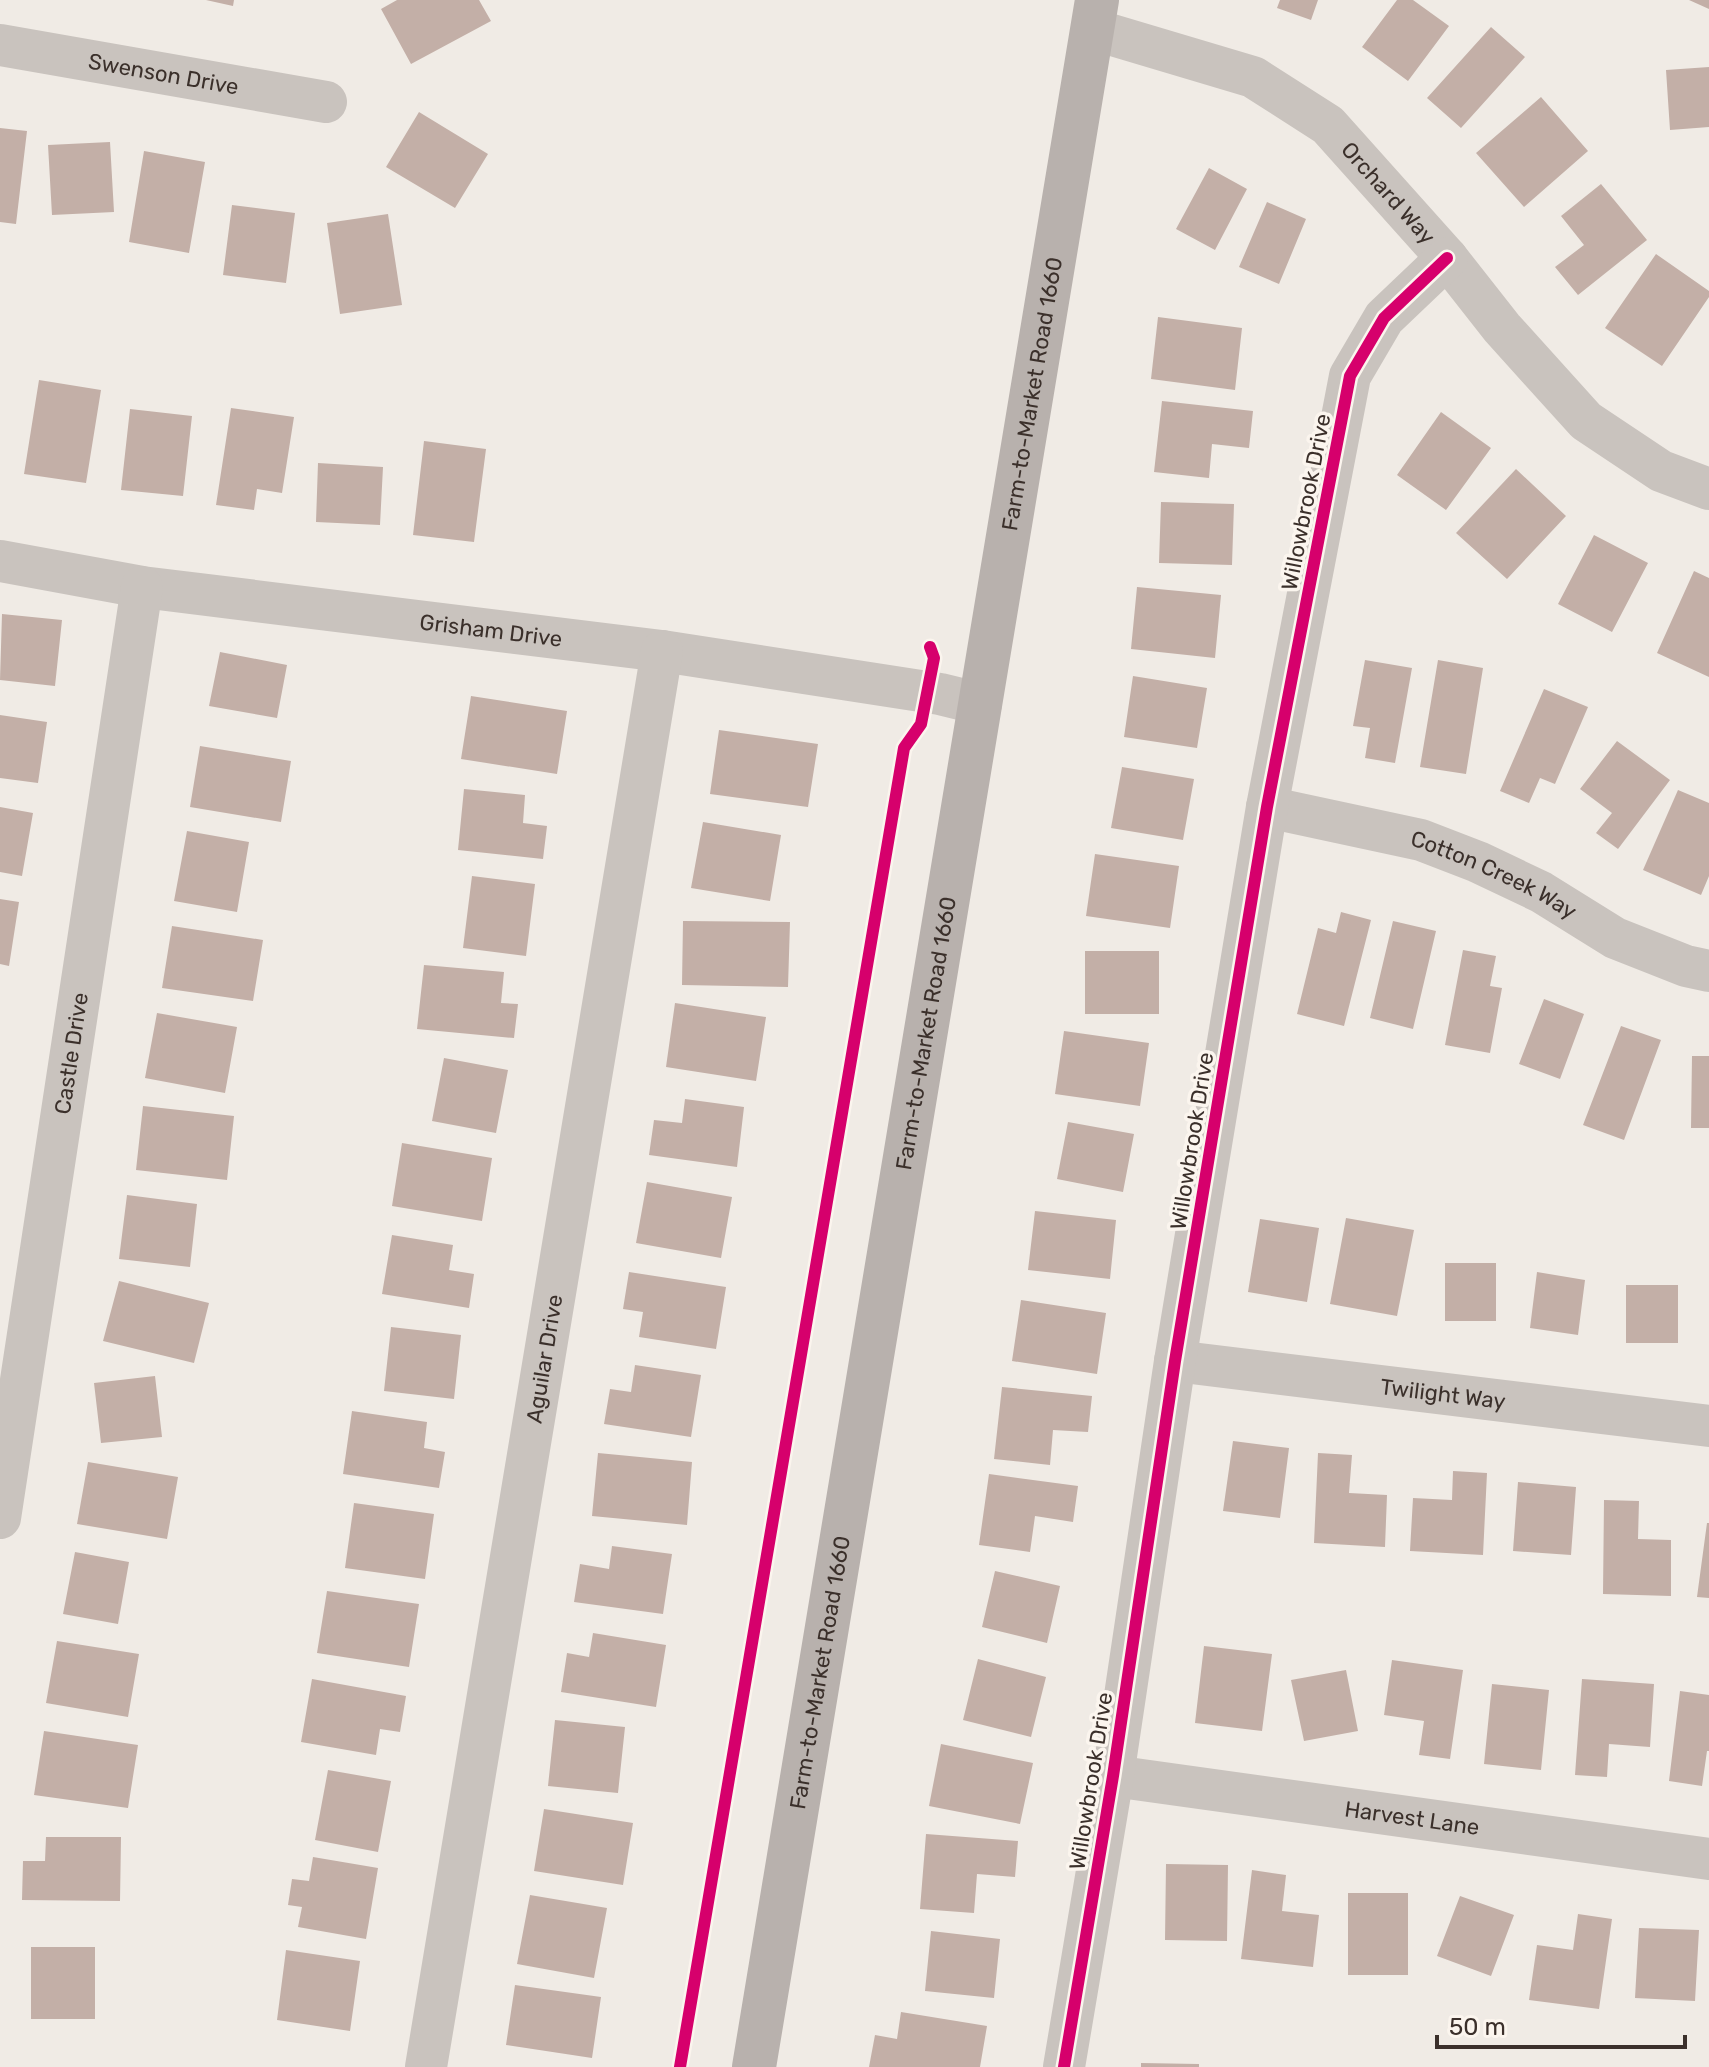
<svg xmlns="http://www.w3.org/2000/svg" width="1709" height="2067" font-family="Rubik,sans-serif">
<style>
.building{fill:#c3afa7}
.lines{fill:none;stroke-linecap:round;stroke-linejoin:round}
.minor{stroke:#c9c3be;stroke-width:42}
.major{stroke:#b8b1ad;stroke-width:44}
.cycleway-casing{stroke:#fbf5ee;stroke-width:17}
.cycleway{stroke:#d6006c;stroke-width:12}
.labels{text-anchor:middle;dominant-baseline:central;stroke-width:7;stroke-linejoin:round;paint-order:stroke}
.street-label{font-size:22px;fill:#3b302b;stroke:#fbf5ee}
</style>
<rect width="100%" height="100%" fill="#f0ebe5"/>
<path class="building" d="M206,0H234L233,6Z
M397,0H479L491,21L411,64L381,9Z
M1280,0H1318L1311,20L1277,8Z
M1397,0H1413L1449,26L1408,81L1362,47Z
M1689,0H1709V9Z
M1491,27L1525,57L1461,128L1427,98Z
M1709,67V127L1670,130L1666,70Z
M1541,97L1588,151L1524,207L1476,153Z
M419,112L488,154L455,208L386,167Z
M0,128L27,131L16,224L0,222Z
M110,142L114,212L52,215L48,145Z
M144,151L205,162L189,253L129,242Z
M1209,168L1247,189L1215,250L1176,229Z
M1601,184L1647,240L1578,295L1555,267L1584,245L1561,216Z
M1267,202L1306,219L1279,284L1239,267Z
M232,205L295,213L286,283L223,275Z
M388,214L402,305L340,314L327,223Z
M1656,254L1709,291V297L1662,366L1605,328Z
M1158,317L1242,328L1235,390L1151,379Z
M39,380L101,390L86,483L24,474Z
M1162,401L1253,411L1249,448L1212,444L1209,478L1154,472Z
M231,408L294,417L282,493L257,489L254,510L216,505Z
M130,409L192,416L183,496L121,490Z
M1441,412L1491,448L1446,510L1397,475Z
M424,441L486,449L474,542L413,535Z
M318,463L383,467L380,525L316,522Z
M1516,469L1566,516L1507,579L1456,533Z
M1161,502L1234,504L1232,565L1159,563Z
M1594,535L1648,563L1612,632L1558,604Z
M1694,571L1709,578V677L1657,653Z
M1137,587L1221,595L1215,658L1131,649Z
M2,614L62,620L55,686L0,680Z
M220,652L287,665L277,718L209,706Z
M1365,660L1412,668L1395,763L1365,758L1370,728L1353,726Z
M1438,660L1483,668L1466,774L1420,767Z
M1133,676L1207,688L1197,748L1124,737Z
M1544,689L1588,707L1555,784L1540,778L1529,803L1500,791Z
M471,696L567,711L557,774L461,759Z
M0,715L47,722L38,783L0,778Z
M719,730L818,744L808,807L710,794Z
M1617,741L1670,780L1618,849L1596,833L1612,813L1580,789Z
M200,746L291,761L281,822L190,807Z
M1122,767L1194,779L1183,840L1111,828Z
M464,789L525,795L523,823L547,826L543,859L458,850Z
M1678,790L1709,803V876L1701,895L1643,870Z
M0,807L33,813L22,876L0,872Z
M703,822L781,835L770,901L691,888Z
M187,831L249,842L237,912L174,901Z
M1095,854L1179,866L1170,928L1086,916Z
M472,876L535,884L526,956L463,948Z
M0,899L19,902L9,966L0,964Z
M1341,912L1371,920L1344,1026L1297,1014L1318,928L1336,933Z
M683,921L790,922L788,987L682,985Z
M1393,921L1436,931L1413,1029L1370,1018Z
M172,926L263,940L253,1001L162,988Z
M1463,950L1496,956L1490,986L1502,988L1490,1053L1445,1045Z
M1085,951H1159V1014H1085Z
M424,965L504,972L501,1003L518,1004L514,1038L417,1029Z
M1544,999L1584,1014L1560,1079L1519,1064Z
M675,1003L766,1017L756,1081L666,1067Z
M157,1013L237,1027L225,1093L145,1078Z
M1621,1026L1661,1040L1624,1140L1583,1125Z
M1064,1031L1149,1043L1140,1106L1055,1094Z
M1692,1056H1709V1128H1691Z
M444,1058L508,1070L496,1133L432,1121Z
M685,1099L744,1107L737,1167L649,1155L654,1120L682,1123Z
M143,1106L234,1116L227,1180L136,1170Z
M1068,1122L1134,1134L1123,1192L1057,1179Z
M402,1143L492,1158L482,1221L392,1206Z
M647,1182L732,1197L721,1258L636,1243Z
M127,1195L197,1204L190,1267L119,1259Z
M1035,1211L1116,1220L1110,1279L1028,1270Z
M1346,1218L1414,1230L1397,1316L1330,1304Z
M1260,1219L1319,1228L1307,1302L1248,1292Z
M392,1235L453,1245L449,1270L474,1274L469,1308L382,1294Z
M1445,1263H1496V1321H1445Z
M629,1272L726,1287L716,1349L639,1337L643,1312L623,1309Z
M1537,1272L1585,1280L1578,1335L1530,1328Z
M119,1281L209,1303L194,1363L103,1341Z
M1626,1285H1678V1343H1626Z
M1021,1300L1106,1313L1097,1374L1012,1361Z
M391,1327L461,1335L454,1399L384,1391Z
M635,1365L701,1375L691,1437L604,1424L610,1389L631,1392Z
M155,1376L162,1437L101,1443L94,1383Z
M1002,1387L1092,1396L1088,1432L1053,1430L1050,1465L994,1459Z
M352,1411L427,1422L424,1448L445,1452L439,1488L343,1474Z
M1233,1441L1289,1448L1280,1518L1223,1511Z
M598,1453L692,1462L687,1525L592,1516Z
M1318,1453L1352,1455L1349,1493L1387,1495L1385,1547L1314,1543Z
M88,1462L178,1477L167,1539L77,1524Z
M1453,1471L1487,1473L1483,1555L1410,1551L1413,1498L1452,1500Z
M989,1474L1078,1486L1073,1522L1035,1516L1030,1552L979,1545Z
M1518,1482L1576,1487L1571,1555L1513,1551Z
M1604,1500L1639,1501L1638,1539L1671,1540V1596L1603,1594Z
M354,1503L434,1514L425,1579L345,1568Z
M1707,1523H1709V1598L1697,1597Z
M612,1546L672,1554L663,1614L574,1602L580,1564L609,1569Z
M75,1552L129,1562L118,1624L63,1614Z
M995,1571L1060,1586L1047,1643L982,1627Z
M327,1591L419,1604L409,1667L317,1653Z
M593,1633L666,1645L656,1707L561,1692L567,1653L589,1657Z
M57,1641L139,1654L128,1717L46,1703Z
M1204,1646L1272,1654L1262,1731L1195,1723Z
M978,1659L1046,1677L1031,1737L963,1720Z
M1392,1660L1463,1670L1450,1759L1419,1755L1424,1721L1384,1715Z
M1346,1670L1358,1731L1304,1741L1291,1680Z
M312,1679L406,1696L400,1732L380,1729L376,1755L301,1742Z
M1582,1679L1654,1684L1650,1747L1609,1744L1607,1777L1575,1775Z
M1492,1684L1549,1690L1541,1770L1484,1764Z
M1680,1691L1709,1695V1751H1707L1702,1786L1669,1781Z
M555,1720L625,1727L618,1793L548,1786Z
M44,1731L138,1745L128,1808L34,1795Z
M941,1744L1033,1763L1020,1824L929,1806Z
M328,1770L391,1781L378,1852L315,1840Z
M544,1809L633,1823L623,1885L534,1871Z
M926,1834L1018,1841L1015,1877L977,1874L974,1913L920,1909Z
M46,1837H121L120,1901L22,1900L23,1861H45Z
M313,1857L378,1868L366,1939L298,1927L302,1907L288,1905L292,1879L309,1881Z
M1166,1864L1228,1865L1227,1941L1165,1940Z
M1252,1870L1286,1875L1282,1911L1319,1915L1313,1967L1241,1959Z
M1348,1893H1408V1975H1348Z
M530,1895L607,1908L594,1978L517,1964Z
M1460,1896L1514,1915L1491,1976L1437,1956Z
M1578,1914L1612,1919L1599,2009L1529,2000L1537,1945L1573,1950Z
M1639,1928L1699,1930L1695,2001L1635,1998Z
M931,1931L1000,1939L994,1998L925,1991Z
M31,1947H95V2019H31Z
M286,1950L360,1961L350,2031L277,2020Z
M515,1985L601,1997L592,2058L506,2045Z
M901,2012L987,2026L980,2067H869L875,2035L897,2039Z
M1141,2063L1199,2064V2067H1141Z"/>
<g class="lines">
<g class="minor">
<path id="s1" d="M1092,29L1253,77L1328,125L1447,258L1502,328L1586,421L1661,471L1709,489"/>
<path id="s2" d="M0,45L326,102"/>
<path id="s3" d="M0,561L142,587L662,651L940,694L981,704"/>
<path id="s4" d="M1267,807L1421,840L1478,862L1541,892L1615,938L1686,966L1709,971"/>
<path id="s5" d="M1175,1361L1709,1426"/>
<path id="s6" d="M0,1518L142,587"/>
<path id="s7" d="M1113,1776L1709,1859"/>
<path id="s8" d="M426,2067L662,651"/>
<path d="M1064,2067L1113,1776L1175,1361L1267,807L1350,376L1384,318L1447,258"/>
</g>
<path class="major" id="s9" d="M754,2067L1097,0"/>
<defs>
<path id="cycleway" d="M680,2067L904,748L921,724L934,658L930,647
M1064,2067L1113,1776L1175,1361L1267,807L1350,376L1384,318L1447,258"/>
</defs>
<use href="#cycleway" class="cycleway-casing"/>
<use href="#cycleway" class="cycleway"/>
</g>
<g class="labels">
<g class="street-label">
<text stroke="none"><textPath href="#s2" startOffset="166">Swenson Drive</textPath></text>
<text stroke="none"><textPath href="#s1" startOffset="348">Orchard Way</textPath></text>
<text stroke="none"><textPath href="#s9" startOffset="1696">Farm-to-Market Road 1660</textPath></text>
<text transform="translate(1306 502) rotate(-79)">Willowbrook Drive</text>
<text stroke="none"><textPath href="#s3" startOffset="496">Grisham Drive</textPath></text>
<text stroke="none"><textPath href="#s4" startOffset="238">Cotton Creek Way</textPath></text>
<text stroke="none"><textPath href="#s9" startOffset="1048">Farm-to-Market Road 1660</textPath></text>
<text stroke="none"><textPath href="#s6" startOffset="470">Castle Drive</textPath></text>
<text transform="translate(1192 1141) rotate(-81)">Willowbrook Drive</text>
<text stroke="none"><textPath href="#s8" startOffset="718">Aguilar Drive</textPath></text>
<text stroke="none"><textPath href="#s5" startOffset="270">Twilight Way</textPath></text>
<text stroke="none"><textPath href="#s9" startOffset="400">Farm-to-Market Road 1660</textPath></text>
<text transform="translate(1091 1781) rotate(-81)">Willowbrook Drive</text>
<text stroke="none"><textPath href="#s7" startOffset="302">Harvest Lane</textPath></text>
</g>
</g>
<path d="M1437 2035v12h248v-12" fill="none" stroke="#3b302b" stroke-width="4"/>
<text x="1449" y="2035" font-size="24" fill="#3b302b" stroke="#fbf5ee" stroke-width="6" paint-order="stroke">50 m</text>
</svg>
